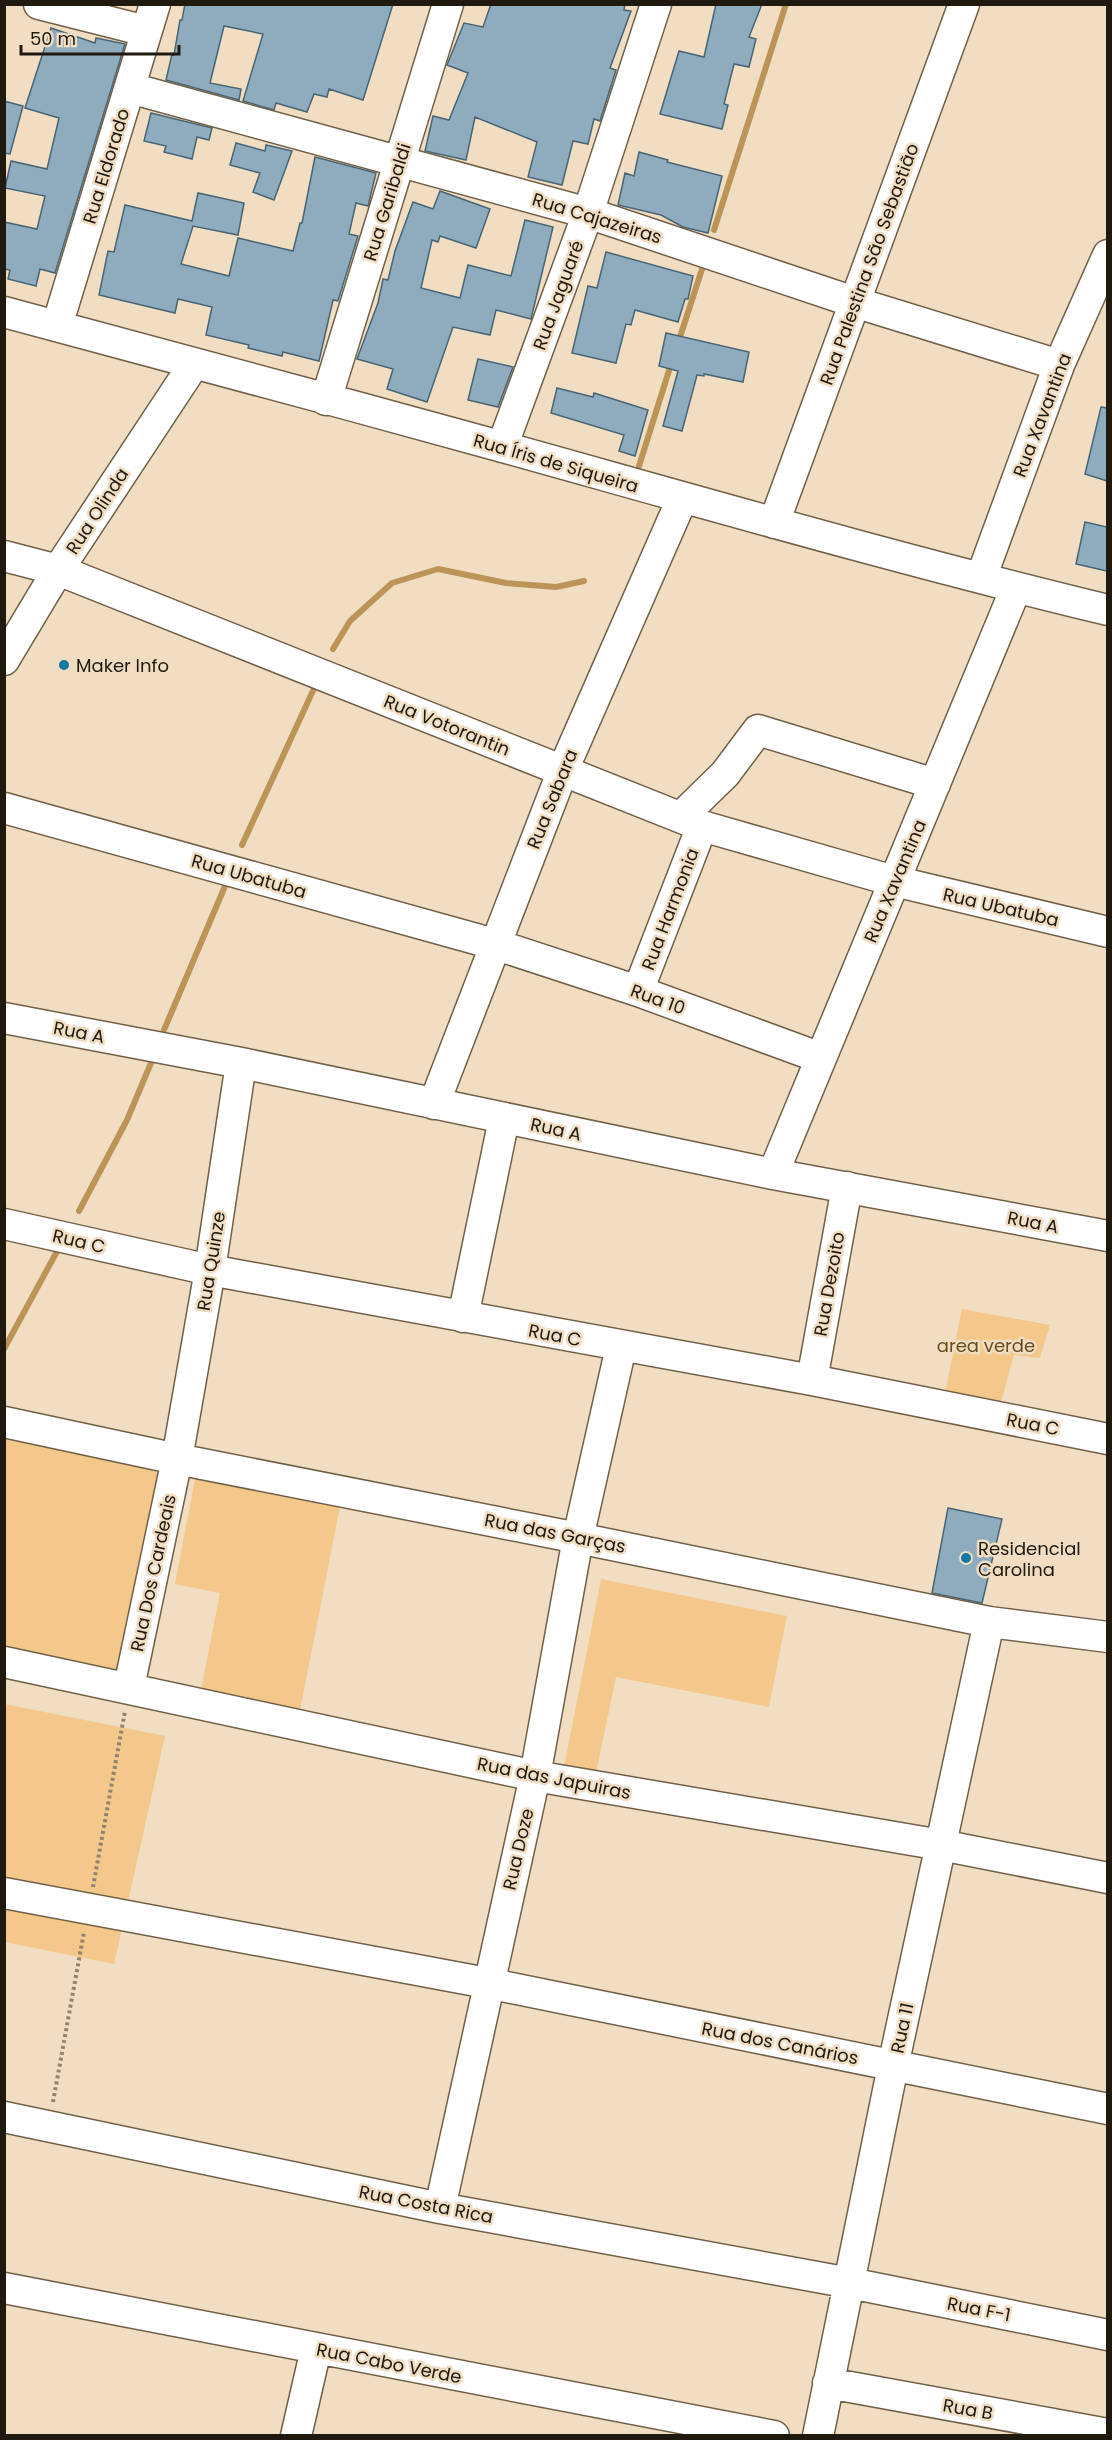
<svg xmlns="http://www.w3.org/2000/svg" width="1112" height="2440" font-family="Poppins,sans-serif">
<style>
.green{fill:#f3c88a}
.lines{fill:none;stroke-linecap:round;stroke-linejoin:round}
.stream{stroke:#bc9457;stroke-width:6}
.building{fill:#8eacbe;stroke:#496575;stroke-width:1.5}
.minor-casing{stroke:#716048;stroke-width:33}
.path{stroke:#918370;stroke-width:4;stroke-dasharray:3 3;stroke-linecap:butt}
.minor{stroke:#fff;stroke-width:30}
.poi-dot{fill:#1179a4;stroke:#f0ddc2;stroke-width:2}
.labels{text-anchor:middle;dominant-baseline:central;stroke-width:5;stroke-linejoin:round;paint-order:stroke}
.street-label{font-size:18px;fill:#20190f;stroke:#f0ddc2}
.poi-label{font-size:18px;fill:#20190f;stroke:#f0ddc2;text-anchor:start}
.park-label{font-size:18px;fill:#6a4d1f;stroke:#f0ddc2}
</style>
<rect width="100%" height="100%" fill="#f0ddc2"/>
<path class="green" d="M962,1309L1050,1325L1040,1358L1014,1355L1000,1405L945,1393Z
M4,1439L151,1467L160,1477L118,1677L5,1657Z
M195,1479L340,1507L299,1715L200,1695L220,1593L175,1584Z
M601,1579L787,1616L769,1707L616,1677L596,1773L564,1767Z
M4,1704L165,1736L114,1964L5,1942Z"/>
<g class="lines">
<path class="stream" d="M714,230L786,4
M678,343L704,263
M639,466L672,361
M333,649L350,621L392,583L438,569L506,583L556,587L584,581
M242,845L317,682
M164,1030L228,879
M79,1211L127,1120L151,1063
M4,1349L61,1244"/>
</g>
<path class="building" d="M185,4H393L363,100L329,89L327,97L314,94L307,112L276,103L274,110L243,101L263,34L224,26L210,83L241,89L239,100L166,80L172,54L174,55L180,20H182Z
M491,4H625L624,10L631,11L610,68L616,70L600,121L594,119L588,144L573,141L562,185L528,177L537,142L475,117L466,160L425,151L433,116L449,120L468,73L447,65L464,23L483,27Z
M716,4H762L749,37L756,39L749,67L734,64L724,104L728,105L722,129L660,114L679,51L704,57Z
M51,28L95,43L96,38L125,44L55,273L40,269L36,286L8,279L10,270L4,269V222L37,229L45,196L5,188L11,161L47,169L59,118L25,108Z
M4,101L23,106L10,154L4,153Z
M151,113L212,128L209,140L197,137L192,159L164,152L166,146L144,141Z
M236,143L265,151L266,145L292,151L274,200L253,192L260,173L230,165Z
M639,152L668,160L667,162L722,176L708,233L683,227L661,215L618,205L625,173L634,176Z
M315,157L376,173L368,206L356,203L349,234L358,236L338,301L333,300L319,361L283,352L282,356L248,348L249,345L206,335L212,307L178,299L175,313L99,295L108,251L114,252L125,205L192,221L198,193L244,203L238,235L193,226L181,264L229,276L238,238L293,251L300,223H302Z
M440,191L490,209L476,248L440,236L438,242L432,240L421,288L460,298L468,265L511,276L525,220L553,227L531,319L496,310L490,335L453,327L427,402L387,389L393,369L357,359L378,303L383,279L388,280L395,251L413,202L433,209Z
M606,252L693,276L688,299H685L678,322L635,310L631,325L626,324L616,363L572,353L588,286L597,288Z
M666,333L749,352L743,382L704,374V376L697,375L682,431L663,426L678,371L659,366Z
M478,359L513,367L498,407L468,400Z
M557,388L593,397L594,393L648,410L635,456L619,451L624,435L551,413Z
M1101,407L1107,408V481L1085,474Z
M1085,522L1107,527V571L1076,564Z
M948,1508L1002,1519L982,1603L932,1593Z"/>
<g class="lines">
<defs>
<path id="minor" d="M39,4L146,31
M130,88L588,213L854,302L1059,365
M4,312C171,357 337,401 503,447C704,503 905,561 1108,610
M57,326L155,4
M326,400L448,4
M502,447L588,213L656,4
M774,523L964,4
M4,556L58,570L702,826L894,881L1108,932
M981,578L1059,365L1108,255
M4,660L58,570L194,364
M4,808L494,944L638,991L821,1058
M681,817L725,774L758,730L935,784
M638,991L702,826
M4,1018L241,1063L773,1174L1108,1236
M434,1104L563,770L682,499
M773,1174L1016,588
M4,1224L210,1270L812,1380L1108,1439
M463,1317L504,1119
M812,1380L847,1187
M4,1422L177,1459L578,1538L989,1622L1108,1637
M4,1662L535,1776L941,1845L1108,1878
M129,1687L177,1459L210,1270L241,1063
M4,1893L487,1983L1108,2109
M4,2117L440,2208L850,2283L1108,2335
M440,2208L535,1776L578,1538L621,1347
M4,2288L774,2436
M828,2383L1108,2434
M296,2436L316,2349
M818,2436L893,2066L989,1622"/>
</defs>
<use href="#minor" class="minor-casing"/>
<path class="path" d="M93,1887L125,1711
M53,2102L84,1932"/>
<use href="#minor" class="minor"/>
</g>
<g class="poi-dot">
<circle cx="64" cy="665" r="6"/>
<circle cx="966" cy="1558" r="6"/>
</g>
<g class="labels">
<g class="street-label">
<text transform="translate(106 166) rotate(-73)">Rua Eldorado</text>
<text transform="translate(387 202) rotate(-73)">Rua Garibaldi</text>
<text transform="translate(597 218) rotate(17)">Rua Cajazeiras</text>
<text transform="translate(869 264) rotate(-70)">Rua Palestina São Sebastião</text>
<text transform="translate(558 295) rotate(-70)">Rua Jaguaré</text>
<text transform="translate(1042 415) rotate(-69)">Rua Xavantina</text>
<text transform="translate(556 463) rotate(16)">Rua Íris de Siqueira</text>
<text transform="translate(97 511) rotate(-57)">Rua Olinda</text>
<text transform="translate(447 725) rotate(22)">Rua Votorantin</text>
<text transform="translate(552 799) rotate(-68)">Rua Sabara</text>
<text transform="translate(249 876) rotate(16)">Rua Ubatuba</text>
<text transform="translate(895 881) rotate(-67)">Rua Xavantina</text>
<text transform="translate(1001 907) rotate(13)">Rua Ubatuba</text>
<text transform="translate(670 909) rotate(-69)">Rua Harmonia</text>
<text transform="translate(658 999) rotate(20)">Rua 10</text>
<text transform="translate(79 1032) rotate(11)">Rua A</text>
<text transform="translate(556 1129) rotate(12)">Rua A</text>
<text transform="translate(1033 1222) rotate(11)">Rua A</text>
<text transform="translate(79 1241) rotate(13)">Rua C</text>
<text transform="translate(211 1261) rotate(-81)">Rua Quinze</text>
<text transform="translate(829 1284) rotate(-80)">Rua Dezoito</text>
<text transform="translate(555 1335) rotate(11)">Rua C</text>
<text transform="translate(1033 1424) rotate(11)">Rua C</text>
<text transform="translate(555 1533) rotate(11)">Rua das Garças</text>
<text transform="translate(153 1573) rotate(-78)">Rua Dos Cardeais</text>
<text transform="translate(554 1778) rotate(11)">Rua das Japuiras</text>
<text transform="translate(518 1849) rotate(-77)">Rua Doze</text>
<text transform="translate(902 2028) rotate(-78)">Rua 11</text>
<text transform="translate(780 2043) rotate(11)">Rua dos Canários</text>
<text transform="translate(426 2204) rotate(11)">Rua Costa Rica</text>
<text transform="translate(979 2309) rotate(11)">Rua F-1</text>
<text transform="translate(389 2363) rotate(11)">Rua Cabo Verde</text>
<text transform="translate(968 2409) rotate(10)">Rua B</text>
</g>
<g class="poi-label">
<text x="76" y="665">Maker Info</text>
<text x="978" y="1548">Residencial<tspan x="978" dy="21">Carolina</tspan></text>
</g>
<g class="park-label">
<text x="986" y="1345">area verde</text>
</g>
</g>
<rect width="1112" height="2440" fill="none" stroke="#20190f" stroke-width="12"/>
<path d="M21 45v9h158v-9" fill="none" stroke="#20190f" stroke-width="3"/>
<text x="30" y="45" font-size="18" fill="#20190f" stroke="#f0ddc2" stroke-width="4.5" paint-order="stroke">50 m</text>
</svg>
